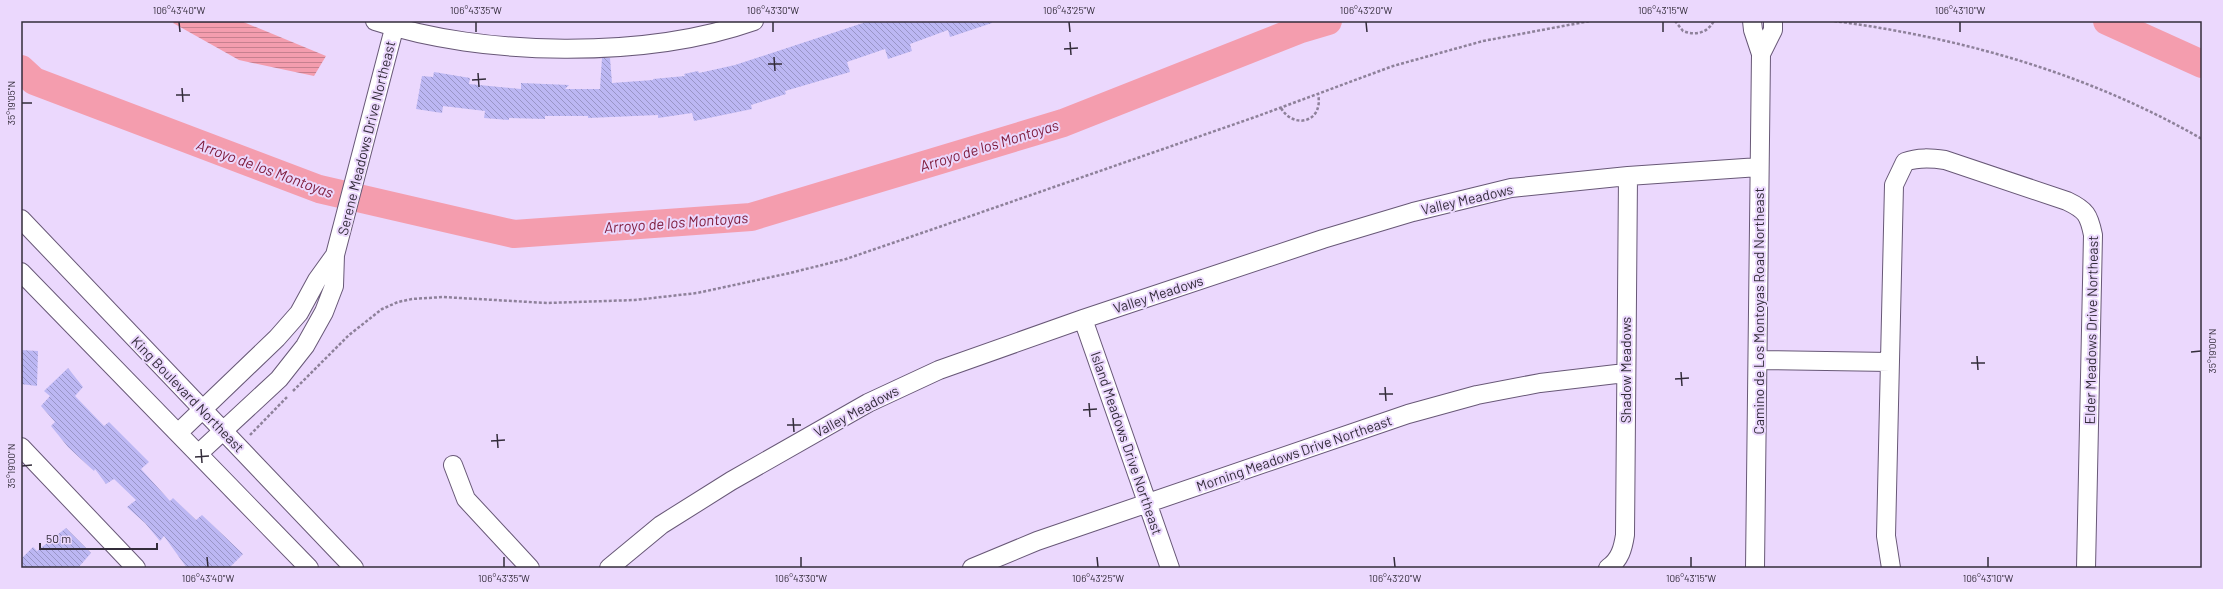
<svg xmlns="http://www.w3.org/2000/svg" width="2223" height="589" font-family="Barlow,sans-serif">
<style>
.water{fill:url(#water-rules)}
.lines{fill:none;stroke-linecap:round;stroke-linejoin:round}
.river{stroke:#f49dae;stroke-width:28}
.building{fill:url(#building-back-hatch)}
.minor-casing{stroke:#685877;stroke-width:20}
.path{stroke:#8e819a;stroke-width:2.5;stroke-dasharray:3 2;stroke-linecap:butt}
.minor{stroke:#fff;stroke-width:18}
.ticks{fill:none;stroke:#332c3a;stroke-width:1.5}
.labels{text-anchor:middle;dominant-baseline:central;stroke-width:4;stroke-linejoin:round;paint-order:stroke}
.street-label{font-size:14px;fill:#332c3a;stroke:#ebd8fd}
.water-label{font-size:15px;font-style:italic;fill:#7c1838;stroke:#ebd8fd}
.neatline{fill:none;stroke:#332c3a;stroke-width:1.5}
.ticks-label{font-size:10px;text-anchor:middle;fill:#332c3a}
</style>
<defs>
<pattern id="water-rules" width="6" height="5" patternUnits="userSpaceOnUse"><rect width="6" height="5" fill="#f49dae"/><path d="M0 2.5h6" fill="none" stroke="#c6808f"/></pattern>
<pattern id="building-back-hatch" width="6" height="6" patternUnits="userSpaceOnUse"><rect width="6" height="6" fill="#bcb7f3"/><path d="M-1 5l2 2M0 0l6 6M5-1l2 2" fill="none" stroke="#9995c6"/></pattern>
</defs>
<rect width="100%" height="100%" fill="#ebd8fd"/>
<path class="water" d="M175,21H241L326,56L314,76L239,60L173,23Z"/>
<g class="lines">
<path class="river" d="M2107,21L2202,64
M21,69L34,81L319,189L514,234L751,217L1063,123L1301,29L1328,21"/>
</g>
<path class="building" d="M869,21H991L992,23L950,37L948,30L910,44L912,51L888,59L885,49L847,62L850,72L785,91L786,94L751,105L752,109L694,121L692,113L658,118V115L588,118V116H545V119L509,118V120L484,118L485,111L443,106L442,113L416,109L422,76L433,77L434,72L470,78L469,84L521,89V83L569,85L565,89H600L602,58H610L612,83L653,80V79L685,76L684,74L698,71L699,73L735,65Z
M21,350L38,351L37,386L21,384Z
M68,368L83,387L75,396L104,426L109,422L149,462L141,469L170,501L173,498L196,520L202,515L243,554L229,568H187L164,536L160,541L145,523L127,507L136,500L114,479L106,484L95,469L94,471L68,447L51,426L55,422L41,406L50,396L44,391Z
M66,528L91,553L78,568H21V559L33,547L37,551Z"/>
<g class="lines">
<defs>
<path id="minor" d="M375,21C483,57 646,59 754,21
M1752,21L1753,30L1761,54L1755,568
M1761,54L1773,30V21
M21,219L354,568
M21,272L309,568
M1083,319L1170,568
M1759,360L1890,362
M178,433L277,338L299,313L317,280L335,255
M21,447L136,568
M198,454L279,379L305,346L324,312L334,286L335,255L396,21
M453,465L466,499L530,568
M609,568L661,525L731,481L868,403L939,370L1083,319L1323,239L1413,212L1511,188L1628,176L1759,167
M972,568L1037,541L1408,414L1477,395L1540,383L1625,373
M1608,568C1620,560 1623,548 1625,535L1628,176
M1891,568L1886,536L1894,185L1905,162C1918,157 1931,158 1945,160L2067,201C2086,210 2089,215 2093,235L2086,568"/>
</defs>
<use href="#minor" class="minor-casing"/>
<path class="path" d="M1675,21L1683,31C1696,36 1707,33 1714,21
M1834,21C1963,38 2089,74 2202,139
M1281,108C1294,130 1324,122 1318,94
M293,391L349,335L382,309L398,302L412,299L443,297L547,303L635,300L697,293L790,273L846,259L939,227L1258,116L1393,66L1483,41L1590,21
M250,435L288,396"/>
<use href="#minor" class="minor"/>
</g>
<path class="ticks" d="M179,22L180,32M476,22V32M773,22V32M1069,22L1070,32M1366,22L1367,32M1663,22V32M1960,22V32M1070,42L1071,55M1064,49L1078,48M774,57L775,71M768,64H782M478,73L479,87M472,80L486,79M182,88L183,102M176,95H190M22,103H32M2191,352L2201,351M1977,356L1978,370M1971,363H1985M1681,372L1682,386M1675,379L1689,378M1385,387L1386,401M1379,394H1393M1089,403L1090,417M1083,410L1097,409M793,418L794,432M787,425H801M497,434L498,448M491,441L505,440M201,449L202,463M195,457L209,456M22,466L32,465M207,557L208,567M504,557V567M801,557V567M1097,557L1098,567M1394,557L1395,567M1691,557V567M1988,557V567"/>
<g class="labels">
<g class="street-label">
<text transform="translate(366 138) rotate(-76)">Serene Meadows Drive Northeast</text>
<text transform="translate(1467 199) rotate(-13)">Valley Meadows</text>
<text transform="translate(1158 294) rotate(-18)">Valley Meadows</text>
<text transform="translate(1758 311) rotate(-90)">Camino de Los Montoyas Road Northeast</text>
<text transform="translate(2091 330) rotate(-89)">Elder Meadows Drive Northeast</text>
<text transform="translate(1625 370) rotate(-90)">Shadow Meadows</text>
<text transform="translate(188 394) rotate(46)">King Boulevard Northeast</text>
<text transform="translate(856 411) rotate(-28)">Valley Meadows</text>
<text transform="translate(1127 443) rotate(71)">Island Meadows Drive Northeast</text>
<text transform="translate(1294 453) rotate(-19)">Morning Meadows Drive Northeast</text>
</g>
<g class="water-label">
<text transform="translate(989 145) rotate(-17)">Arroyo de los Montoyas</text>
<text transform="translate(265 168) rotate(20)">Arroyo de los Montoyas</text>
<text transform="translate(676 222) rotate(-4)">Arroyo de los Montoyas</text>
</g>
</g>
<rect width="2223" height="589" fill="none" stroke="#ebd8fd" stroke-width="44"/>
<path d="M40 543v6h117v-6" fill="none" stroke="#332c3a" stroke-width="2"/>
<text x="46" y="543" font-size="12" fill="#332c3a" stroke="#ebd8fd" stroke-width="3" paint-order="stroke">50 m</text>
<rect x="22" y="22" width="2179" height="545" class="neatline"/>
<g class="ticks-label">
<text x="179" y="14">106°43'40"W</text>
<text x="476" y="14">106°43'35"W</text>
<text x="773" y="14">106°43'30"W</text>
<text x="1069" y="14">106°43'25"W</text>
<text x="1366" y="14">106°43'20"W</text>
<text x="1663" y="14">106°43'15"W</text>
<text x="1960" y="14">106°43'10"W</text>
<text transform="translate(11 103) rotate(-90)" y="4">35°19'05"N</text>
<text transform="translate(2212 351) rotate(-90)" y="4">35°19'00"N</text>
<text transform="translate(11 466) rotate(-90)" y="4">35°19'00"N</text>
<text x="208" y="582">106°43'40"W</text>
<text x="504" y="582">106°43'35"W</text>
<text x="801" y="582">106°43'30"W</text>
<text x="1098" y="582">106°43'25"W</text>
<text x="1395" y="582">106°43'20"W</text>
<text x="1691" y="582">106°43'15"W</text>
<text x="1988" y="582">106°43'10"W</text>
</g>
</svg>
